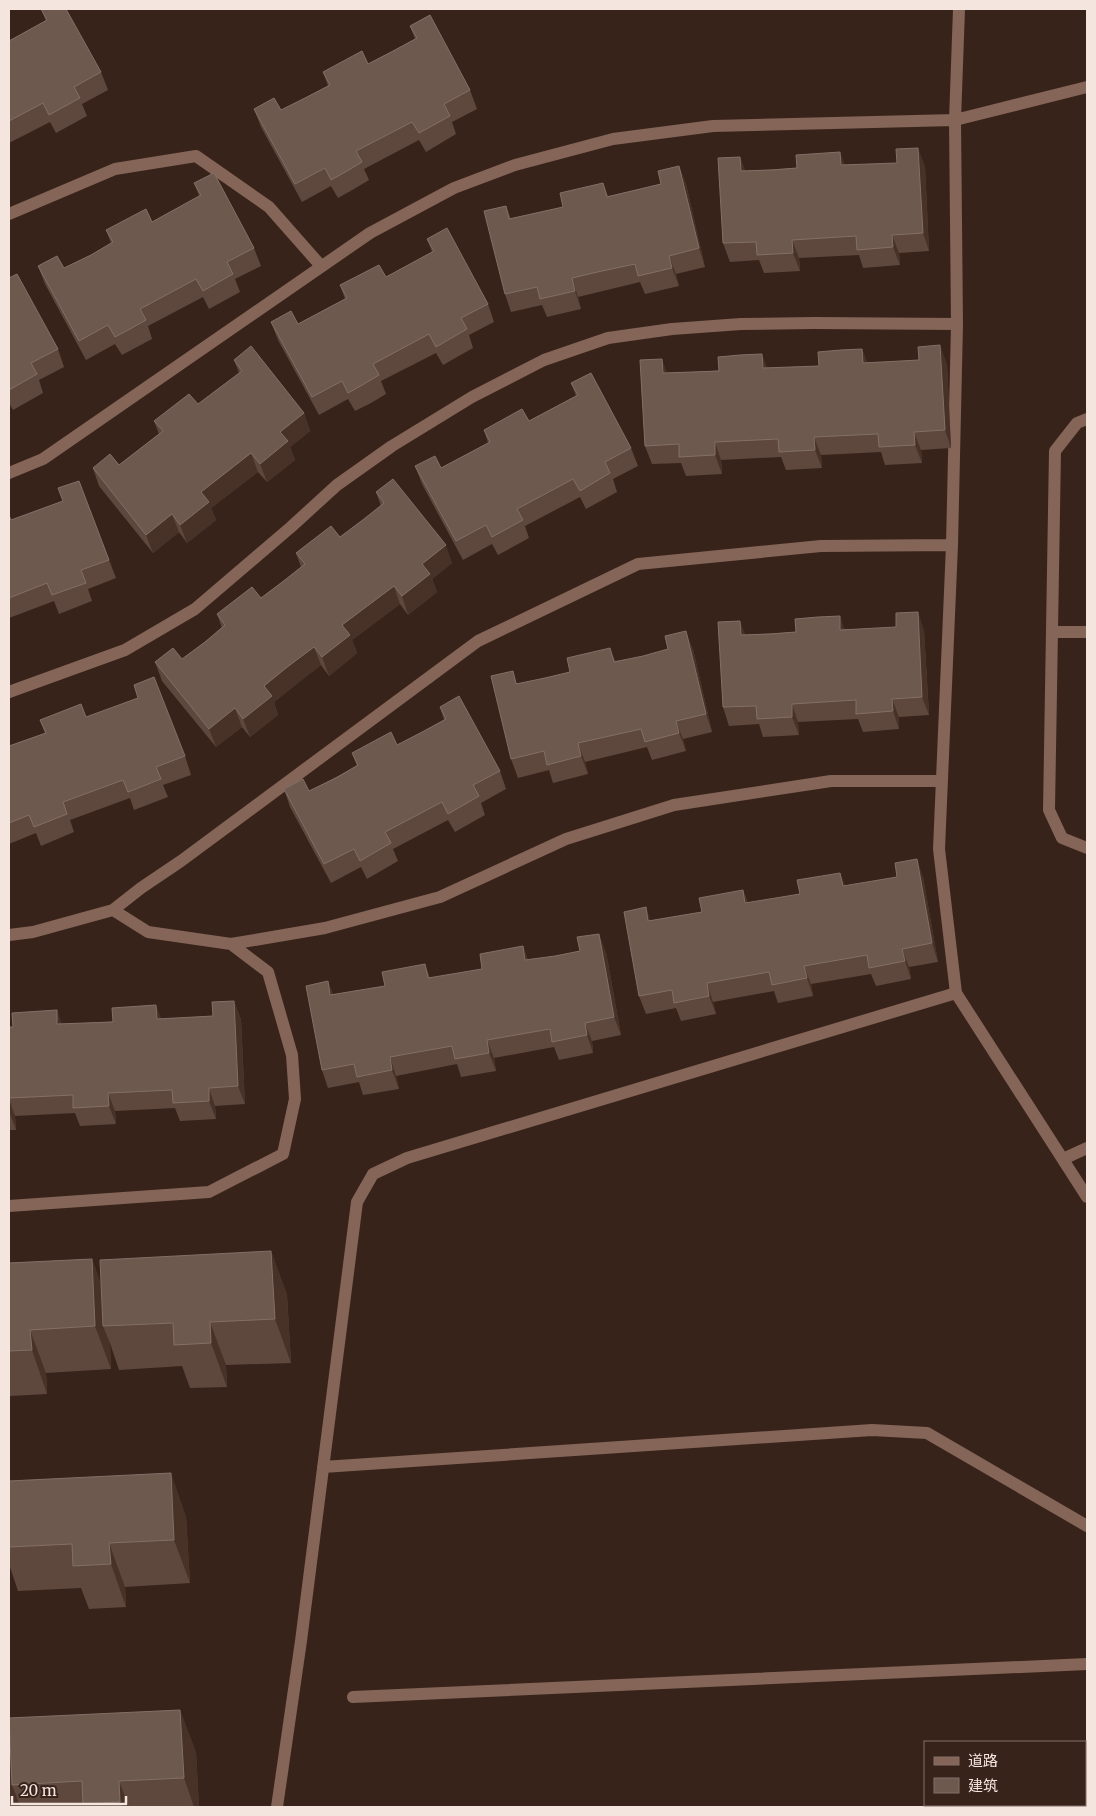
<svg xmlns="http://www.w3.org/2000/svg" width="1096" height="1816" font-family="Merriweather,'Noto Sans SC',serif">
<style>
.lines{fill:none;stroke-linecap:round;stroke-linejoin:round}
.minor{stroke:#846558;stroke-width:12}
.tertiary{stroke:#846558;stroke-width:12}
.wall{fill:#5e483e}
.shaded-wall{fill:#483228}
.building{fill:#6e594f;stroke:#836f66}
</style>
<rect width="100%" height="100%" fill="#38231a"/>
<g class="lines">
<path class="minor" d="M959,9L955,120L957,324L952,545L939,849L956,993L1087,1197
M9,214L115,169L196,156L269,207L321,266
M1087,419L1077,423L1055,451L1049,810L1062,838L1087,848
M9,473L43,459L370,233L454,188L515,165L613,139L713,126L955,120L1087,87
M1053,632H1087
M113,910L148,932L231,944L325,928L440,897L566,839L674,805L831,781H941
M9,935L33,932L113,910L141,888L181,861L478,641L638,564L821,546L952,545
M1063,1159L1087,1148
M9,1206L209,1192L283,1154L295,1099L292,1055L268,972L231,944
M323,1467L872,1430L927,1433L1087,1526
M353,1697L1087,1664
M277,1807L301,1641L357,1202L373,1174L407,1158L956,993"/>
<path class="tertiary" d="M9,692L125,650L195,609L291,527L337,485L392,446L472,397L544,360L608,338L672,329L741,324L814,323L957,324"/>
</g>
<path class="wall" d="M41,9L101,72L108,90L82,104L87,116L56,133L50,122L9,143V41L46,21Z
M410,26L470,90L477,109L452,122L456,134L426,152L419,140L364,169L369,180L354,189L338,198L331,186L302,202L261,127L254,109L281,110L307,97L328,86L323,72L368,64L415,39Z
M740,157L745,171L845,165L925,166L929,251L899,253L900,265L863,268L859,255L799,258L800,271L764,273L759,260L730,262L723,243Z
M679,166L686,184L705,267L676,274L679,286L645,294L640,282L578,297L581,309L547,317L542,305L511,312L505,294L506,206L511,219L563,207L603,183L608,196L661,184Z
M194,183L254,248L261,266L235,279L240,292L209,309L203,297L148,326L152,339L122,355L115,344L86,360L45,284L38,266L64,268L91,255L111,243L106,230L152,222L199,196Z
M427,239L488,304L494,322L469,335L473,348L443,365L436,353L381,381L386,394L371,403L355,411L348,399L319,415L278,340L271,322L298,324L345,299L340,285L386,277L432,252Z
M9,278L58,349L64,367L39,380L43,393L13,410L9,403Z
M862,349L867,362L947,364L951,448L921,450L922,463L885,465L881,452L821,455L822,468L786,470L781,457L721,460L722,474L686,476L681,463L652,464L645,446L667,373L819,366Z
M234,360L304,413L310,431L290,447L295,460L267,482L258,472L211,508L216,520L187,543L179,532L153,553L99,486L93,468L119,465L159,434L154,421L198,404L239,373Z
M571,383L631,448L638,466L613,479L617,492L586,509L580,497L525,526L529,538L498,555L492,544L463,560L422,484L415,466L441,468L488,443L484,430L529,421L576,396Z
M79,481L116,578L88,589L92,601L59,614L54,601L9,618V515L11,520L63,501Z
M376,492L452,563L432,579L437,592L408,615L400,604L352,640L357,653L329,676L321,665L294,686L274,702L278,715L250,737L242,727L216,747L162,681L155,662L182,659L205,642L222,628L217,614L261,598L301,567L296,553L340,537L364,519L381,506Z
M845,629L924,630L929,715L899,717V729L863,732L858,719L798,722L799,735L763,737L759,724L729,726L723,707L745,635Z
M610,648L615,661L693,649L712,732L683,739L686,751L652,760L647,747L585,762L588,774L553,783L549,770L518,778L511,759L513,671L517,684L545,678L570,672Z
M440,707L500,771L506,789L481,803L485,815L455,832L448,820L393,849L398,861L367,879L361,867L331,883L290,807L284,789L309,791L357,766L352,753L397,745L424,731L444,720Z
M86,717L185,756L191,775L163,785L168,797L134,810L130,798L70,820L74,832L41,846L36,833L9,844V746L45,733L40,720Z
M840,873L845,886L923,877L938,962L909,967L911,979L876,986L871,974L811,984L813,996L778,1003L774,991L713,1002L716,1014L681,1021L676,1008L646,1014L639,996L646,907L650,921L702,912L743,890L748,903L800,894Z
M523,946L528,960L606,952L621,1035L592,1041L593,1053L559,1060L554,1047L494,1058L496,1071L461,1077L457,1064L396,1076L399,1089L363,1095L359,1082L328,1088L322,1070L328,981L333,995L385,986L425,964L430,978L482,969Z
M234,1001L241,1020L245,1104L215,1106L216,1119L180,1121L175,1108L115,1111L116,1124L80,1126L75,1113L15,1116L16,1130H9V1027L213,1016Z
M271,1251L287,1295L291,1363L226,1365L227,1387L190,1388L182,1366L119,1370L110,1343L111,1369L46,1373L47,1394L10,1396L9,1392V1263L92,1259L101,1285Z
M9,1481L186,1516L190,1583L125,1587L126,1607L89,1609L81,1588L18,1591L9,1564Z
M180,1710L196,1753L199,1807H20L19,1803V1807H9V1739L10,1744Z"/>
<path class="shaded-wall" d="M918,148L925,166L929,251L923,233Z
M840,152L847,170L841,165Z
M740,157L747,175L741,171Z
M679,166L686,184L705,267L699,248Z
M892,235L899,253L900,265L893,247Z
M792,240L799,258L800,271L793,253Z
M669,256L676,274L679,286L672,268Z
M572,278L578,297L581,309L575,291Z
M940,345L947,364L951,448L945,430Z
M862,349L869,367L863,363Z
M762,354L769,372L763,368Z
M662,359L669,378L663,373Z
M304,413L310,431L290,447L295,460L267,482L260,464L280,432Z
M914,432L921,450L922,463L915,445Z
M814,437L821,455L822,468L815,450Z
M715,442L721,460L722,474L715,455Z
M251,453L258,472L211,508L216,520L187,543L180,525L201,492Z
M172,514L179,532L153,553L146,535Z
M446,545L452,563L432,579L437,592L408,615L402,596L422,564Z
M394,586L400,604L352,640L357,653L329,676L322,657L342,625Z
M918,612L924,630L929,715L922,697Z
M840,616L846,634L840,630Z
M740,621L747,639L741,635Z
M686,631L693,649L712,732L706,714Z
M314,647L321,665L274,702L278,715L250,737L243,719L264,686Z
M892,699L899,717V729L893,711Z
M792,704L798,722L799,735L792,717Z
M235,708L242,727L216,747L209,729Z
M676,721L683,739L686,751L679,733Z
M578,743L585,762L588,774L581,756Z
M917,859L923,877L938,962L932,943Z
M840,873L847,891L843,886Z
M743,890L749,908L745,903Z
M646,907L652,926L648,921Z
M599,934L606,952L621,1035L614,1017Z
M523,946L530,965L525,960Z
M902,949L909,967L911,979L905,961Z
M804,966L811,984L813,996L807,978Z
M328,981L334,1000L330,995Z
M707,983L713,1002L716,1014L709,996Z
M234,1001L241,1020L245,1104L238,1086Z
M156,1005L163,1023L157,1019Z
M57,1010L63,1028L57,1024Z
M585,1023L592,1041L593,1053L587,1035Z
M487,1040L494,1058L496,1071L489,1053Z
M390,1057L396,1076L399,1089L392,1070Z
M209,1088L215,1106L216,1119L209,1101Z
M108,1093L115,1111L116,1124L109,1106Z
M9,1099L15,1116L16,1130L9,1111Z
M271,1251L287,1295L291,1363L275,1319Z
M92,1259L107,1302L103,1326L110,1343L111,1369L95,1326Z
M210,1322L226,1365L227,1387L211,1343Z
M30,1330L46,1373L47,1394L32,1350Z
M171,1473L186,1516L190,1583L174,1540Z
M109,1543L125,1587L126,1607L111,1564Z
M9,1565L10,1591L9,1589Z
M180,1710L196,1753L199,1807H194L184,1778Z
M9,1739L17,1762L12,1785L19,1803V1807H12L9,1799Z
M119,1781L129,1807H122L120,1802Z"/>
<path class="building" d="M41,9H66L101,72L74,87L80,98L49,115L43,103L9,121V41L47,20Z
M430,15L470,90L444,104L450,116L419,133L412,122L356,151L362,162L347,171L331,180L325,168L295,184L254,109L274,98L281,110L307,97L330,85L323,72L362,51L368,64L395,50L417,38L410,26Z
M918,148L923,233L892,235L893,247L857,250L856,236L792,240L793,253L757,255L756,242L723,243L718,158L740,157L741,171L771,170L797,168L796,155L840,152L841,165L897,163L896,149Z
M679,166L699,248L669,256L672,268L638,276L635,264L602,271L572,278L575,291L540,299L537,287L505,294L484,211L506,206L509,219L563,207L560,193L603,183L607,197L661,184L658,171Z
M214,173L254,248L227,262L233,274L203,291L196,279L140,309L146,320L130,329L115,337L108,325L79,341L38,266L57,256L64,268L91,255L113,242L106,230L146,209L152,222L201,195L194,183Z
M447,228L488,304L461,318L467,329L436,347L429,334L373,364L379,375L364,384L348,393L342,381L312,397L271,322L291,311L298,324L347,298L340,285L379,265L386,277L434,251L427,239Z
M17,274L58,349L31,363L37,374L9,390V278Z
M940,345L945,430L914,432L915,445L879,447L878,434L814,437L815,450L779,452L778,439L715,442V455L679,457V444L645,446L640,360L662,359L663,373L693,372L719,371L718,357L740,355L762,354L763,368L819,366L818,352L841,350L862,349L863,363L919,360L918,347Z
M251,346L304,413L280,432L288,441L260,464L251,453L201,492L209,502L180,525L172,514L146,535L93,468L110,454L119,465L163,431L154,421L189,394L198,404L242,371L234,360Z
M591,373L631,448L605,462L610,473L580,491L573,479L517,509L523,520L492,537L486,525L456,541L415,466L435,456L441,468L490,442L484,430L522,409L529,421L578,395L571,383Z
M393,479L446,545L422,564L430,574L402,596L394,586L342,625L350,635L322,657L314,647L287,667L264,686L272,696L243,719L235,708L209,729L155,662L173,648L182,659L205,642L225,625L217,614L252,587L261,598L285,580L305,564L296,553L331,526L340,537L364,519L384,503L376,492Z
M79,481L109,560L81,570L86,583L52,595L47,583L9,598V515L11,520L63,501L58,488Z
M918,612L922,697L892,699L893,711L856,714V700L792,704V717L757,719L756,706L723,707L718,622L740,621L741,635L770,634L796,632L795,619L818,617L840,616V630L896,627V613Z
M686,631L706,714L676,721L679,733L645,742L641,729L578,743L581,756L547,765L544,751L511,759L491,676L513,671L516,684L545,678L570,672L567,658L610,648L614,662L643,656L668,649L665,636Z
M154,677L185,756L156,767L161,779L128,792L123,780L63,802L67,814L34,827L29,815L9,823V746L46,733L40,720L81,704L86,717L138,698L134,685Z
M459,696L500,771L473,785L479,796L448,814L442,802L385,832L391,843L360,861L354,849L324,864L284,789L303,779L309,791L336,778L358,765L352,753L391,732L397,745L424,731L446,719L440,707Z
M917,859L932,943L902,949L905,961L869,968L867,955L804,966L807,978L772,985L769,972L707,983L709,996L674,1003L672,990L639,996L624,912L646,907L648,921L702,912L699,898L743,890L745,903L800,894L797,880L840,873L843,886L897,877L895,863Z
M599,934L614,1017L585,1023L587,1035L552,1042L550,1029L487,1040L489,1053L455,1059L452,1046L390,1057L392,1070L357,1077L354,1064L322,1070L306,986L328,981L330,995L385,986L382,972L425,964L428,978L482,969L480,954L523,946L525,960L555,956L580,951L577,937Z
M234,1001L238,1086L209,1088V1101L173,1103L172,1090L108,1093L109,1106L73,1108V1095L9,1098V1027H13L12,1013L57,1010V1024L113,1022L112,1008L156,1005L157,1019L213,1016L212,1002Z
M271,1251L275,1319L210,1322L211,1343L174,1345L173,1323L103,1326L100,1260Z
M92,1259L95,1326L30,1330L32,1350L9,1351V1263Z
M171,1473L174,1540L109,1543L111,1564L73,1566L72,1544L9,1547V1481Z
M180,1710L184,1778L119,1781L120,1802L83,1804L82,1781L12,1785L9,1718Z"/>
<rect width="1096" height="1816" fill="none" stroke="#f4e5df" stroke-width="20"/>
<rect x="924" y="1741" width="162" height="65" fill="#38231a" stroke="#837169"/>
<rect x="934" y="1757" width="25" height="8" fill="#846558" stroke="#837169"/>
<text x="968" y="1766" font-size="15" fill="#f4e5df">道路</text>
<rect x="934" y="1778" width="25" height="15" fill="#6e594f" stroke="#837169"/>
<text x="968" y="1791" font-size="15" fill="#f4e5df">建筑</text>
<path d="M12 1796v8h114v-8" fill="none" stroke="#f4e5df" stroke-width="2.5"/>
<text x="20" y="1796" font-size="15" fill="#f4e5df" stroke="#38231a" stroke-width="4" paint-order="stroke">20 m</text>
</svg>
